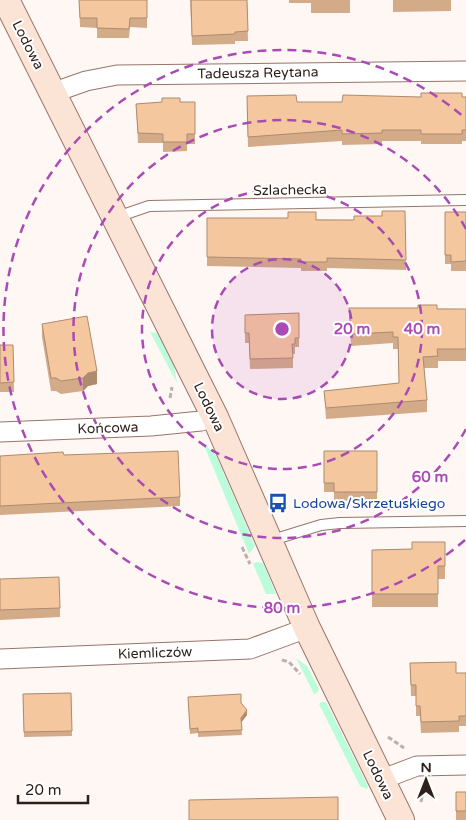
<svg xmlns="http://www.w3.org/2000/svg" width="466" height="820" font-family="'Varela Round',sans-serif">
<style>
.green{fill:#bbfddb}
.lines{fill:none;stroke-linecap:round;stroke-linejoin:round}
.lane-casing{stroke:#987569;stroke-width:12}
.street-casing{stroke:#987569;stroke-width:21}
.secondary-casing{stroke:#987569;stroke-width:28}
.path{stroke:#bab0ad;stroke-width:3;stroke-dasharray:5 2.5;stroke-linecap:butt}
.lane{stroke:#fff;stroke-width:10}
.street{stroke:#fff;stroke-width:19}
.secondary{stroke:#fbe3d6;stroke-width:26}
.wall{fill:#d3ab89}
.shaded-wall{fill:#ac8b6f}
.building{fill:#f5c79f;stroke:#ac8b6f}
.ring{fill:none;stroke:#a94bb4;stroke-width:2.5;stroke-dasharray:9 6}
.labels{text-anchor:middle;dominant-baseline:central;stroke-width:4;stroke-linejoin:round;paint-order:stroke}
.street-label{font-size:14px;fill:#2d1f1a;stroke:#fff}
.transit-label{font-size:14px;fill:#164399;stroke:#fff;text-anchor:start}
.centre{fill:#a94bb4;stroke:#fff;stroke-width:2.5}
.ring-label{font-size:15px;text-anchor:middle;font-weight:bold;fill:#a94bb4;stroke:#fff;stroke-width:4;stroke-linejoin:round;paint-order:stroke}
</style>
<rect width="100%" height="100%" fill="#fff7f4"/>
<path class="green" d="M150,332L157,333L174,366L177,383Z
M203,443L216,455L255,546L249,554Z
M256,562L263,563L276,594H266L253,564Z
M296,658L307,666L319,689L317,693L314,694Z
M321,702H326L368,786L367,789L360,786L319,704Z"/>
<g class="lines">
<defs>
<path id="lane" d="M117,217L149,206L466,200
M269,541L321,525L340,523L466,521"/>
<path id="street" d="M52,93L86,81L117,75L466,71
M0,432L151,426L201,421L215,417
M0,659L250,649L307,628
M380,780L417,766L466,765"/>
<path id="secondary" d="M6,0L215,417L307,628L401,820"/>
</defs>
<use href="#lane" class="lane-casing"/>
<use href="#street" class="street-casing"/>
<use href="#secondary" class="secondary-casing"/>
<path class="path" d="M170,398L172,387
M242,547L250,564
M282,660L289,662L300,674
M388,737L404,748
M421,802L424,787"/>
<use href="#lane" class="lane"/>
<use href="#street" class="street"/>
<use href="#secondary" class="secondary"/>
</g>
<path class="wall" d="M79,0H147V28L130,27L129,38H97V28L80,27Z
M190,0H247L248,41H235V44L192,45Z
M289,0H350V13H311V3H289Z
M393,0H451V11L393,12Z
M247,96L297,102H342L421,97H466V141H462V144H421V141H382V144L342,145V141L248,147Z
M180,102H195V144H187V151L163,152V143H138L136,104Z
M405,211L406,270L327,268V271H301V268L207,266V218L354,220L382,216Z
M445,212H466V271H451V264H445Z
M349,308L466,309V361H438V368H424L427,400V412L326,419L324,391L399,383L398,349H393V343L351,346Z
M299,313V347H295V354H293V368L250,369L249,343H245V315Z
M42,324L97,384L88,386L83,391L61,394L56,391H51L42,337Z
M0,345H13L14,392H0Z
M324,451H377V501H334V492H324Z
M0,456L180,497V506L0,515Z
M445,542V579H438V607H372V550L412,549Z
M0,579L60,608V617L0,620Z
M410,663L456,673H466V726H459V732L421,733L420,716H416V696H411Z
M71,693L72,736L24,737L23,694Z
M188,697L241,703L247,715L241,722L242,735L198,737V733L190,734Z
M456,792H466V820H456Z"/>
<path class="shaded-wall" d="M97,371V384L88,386L83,391V378L88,373Z
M247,710V715L241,723V718Z"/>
<path class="building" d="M79,0H147V18H130L129,29L97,28V18H80Z
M191,0H247L248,31L235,32V34L192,36Z
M421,93H462V97H466V130H462V134H421V130H382V133L342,134V130L248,137L247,96L296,95L297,102H342L343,95L421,97Z
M162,98H180V102H195V134H187V142H163V134L138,133L136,104L162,102Z
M382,211H405L406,260L327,258V262H301V259L207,257V218H288V212H316V220H354V216H382Z
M445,212H466V261L451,262V255H445Z
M418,305H437V309H466V349H437L438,356L423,357L427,400L326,408L324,391L399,383L398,337H393V332L351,334L349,308H418Z
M299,313V338H295V344H292L293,358L250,359L249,333H245V315Z
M87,316L97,371L88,373L83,378L61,381L56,378H51L42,324Z
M0,345H13L14,382L0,383Z
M178,451L180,497L0,506V456L63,452L64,455Z
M324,451H377V492H334V483H324Z
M412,542H445V566H438V594H372V550L412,549Z
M59,577L60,608L0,610V579Z
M456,662V673H466V716H459V721L421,722L420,706H416V685H411L410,663Z
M71,693L72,731L24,732L23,694Z
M241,694V703L247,710L241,718L242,730L198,732V728L190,729L188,697Z
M456,792H466V811H456Z
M338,797V820H189V800Z"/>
<circle cx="282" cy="329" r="70" fill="#a94bb4" fill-opacity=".12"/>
<g class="ring">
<circle cx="282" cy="329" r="70"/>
<circle cx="282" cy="329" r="140"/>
<path d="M466 429A209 209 0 1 1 466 229"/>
<path d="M465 540A279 279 0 1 1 465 118"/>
</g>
<defs>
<symbol id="bus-bare" viewBox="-9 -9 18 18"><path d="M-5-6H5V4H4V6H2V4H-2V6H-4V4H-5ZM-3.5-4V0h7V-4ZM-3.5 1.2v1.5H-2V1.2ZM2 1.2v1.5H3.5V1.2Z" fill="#1a4fb4" stroke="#fff" stroke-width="2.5" paint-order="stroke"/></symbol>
</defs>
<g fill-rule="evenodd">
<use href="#bus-bare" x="264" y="489" width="28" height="28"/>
</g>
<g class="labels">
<g class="street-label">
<text transform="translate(28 45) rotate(63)">Lodowa</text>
<text transform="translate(258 73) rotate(-1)">Tadeusza Reytana</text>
<text transform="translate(290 190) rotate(-1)">Szlachecka</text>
<text transform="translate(209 407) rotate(64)">Lodowa</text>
<text transform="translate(108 428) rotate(-2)">Końcowa</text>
<text transform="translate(155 653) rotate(-2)">Kiemliczów</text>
<text transform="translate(378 775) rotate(64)">Lodowa</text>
</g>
<g class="transit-label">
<text x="293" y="503">Lodowa/Skrzetuskiego</text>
</g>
</g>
<circle cx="282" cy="329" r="8" class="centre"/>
<g class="ring-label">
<text x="352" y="334">20 m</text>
<text x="422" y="334">40 m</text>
<text x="430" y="482">60 m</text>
<text x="282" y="613">80 m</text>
</g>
<g transform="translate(426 780)" stroke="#ffffff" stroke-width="4" paint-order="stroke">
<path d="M0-4L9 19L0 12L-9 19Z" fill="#2d1f1a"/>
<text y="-8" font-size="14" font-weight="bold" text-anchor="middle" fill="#2d1f1a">N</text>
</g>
<path d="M18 795v8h70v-8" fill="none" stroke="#2d1f1a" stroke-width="2.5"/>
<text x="25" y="795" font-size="15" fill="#2d1f1a" stroke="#ffffff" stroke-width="4" paint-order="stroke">20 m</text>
</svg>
